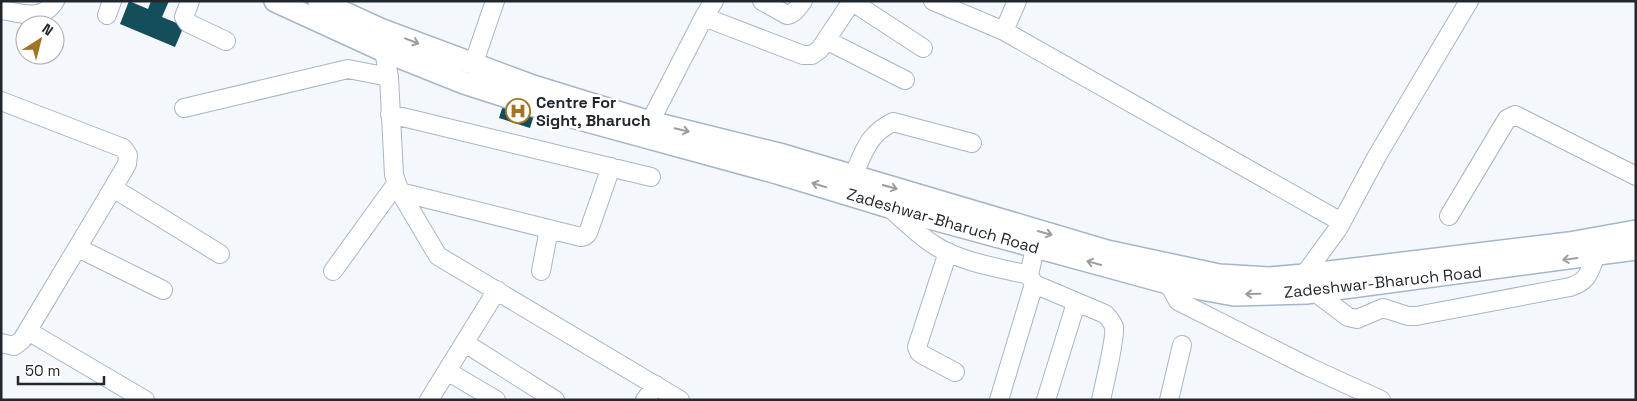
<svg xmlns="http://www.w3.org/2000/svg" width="1637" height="401" font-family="'Space Grotesk',sans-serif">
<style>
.building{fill:#154e5b}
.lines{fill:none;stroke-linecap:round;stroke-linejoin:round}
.minor-casing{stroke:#a6b6c8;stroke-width:20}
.major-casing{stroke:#a6b6c8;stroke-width:24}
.minor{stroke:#fff;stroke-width:18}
.major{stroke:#fff;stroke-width:21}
.oneway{stroke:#9b9ea1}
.labels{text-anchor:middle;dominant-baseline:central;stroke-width:5;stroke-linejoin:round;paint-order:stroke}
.poi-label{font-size:16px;font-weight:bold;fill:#21272e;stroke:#fff;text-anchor:start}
.street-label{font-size:16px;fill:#21272e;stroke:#fff}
</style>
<rect width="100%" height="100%" fill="#f4f8fc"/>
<path class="building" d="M129,1L148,9L151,1H169L162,17L184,26L175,47L120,24Z
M504,102L535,112L530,128L499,118Z"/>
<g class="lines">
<defs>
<path id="minor" d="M190,1L184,17L188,23L226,41
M762,1L787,15C795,14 798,7 803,1
M851,1L923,48
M933,1L1004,31L1336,219L1340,225L1337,230L1304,275L1302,283
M1,10C23,13 42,22 55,1
M107,15L112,1
M704,17L803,55H812L820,49L852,1
M1004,31L1017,1
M826,40L905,80
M382,41L389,77L394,175L400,192L438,256L680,400
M473,65L495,1
M1,101L123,148L128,155L127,164L113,188L22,340L14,346L1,343
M184,108L348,69L389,77
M390,114L651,177
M650,122L704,17L714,1
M853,176C864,152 868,134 893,122L972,143
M113,188L220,254
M400,192L581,237L585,236L588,233L611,167
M891,209C906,222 921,238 939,248C966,263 1000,268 1029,275
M1449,216L1507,119L1515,115L1636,176
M1340,225L1377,156L1469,1
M78,248L163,290
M1035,248L1029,275L1034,284L1105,314C1109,318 1112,321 1114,327C1116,337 1104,386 1101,400
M948,252L917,347L919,352L923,355L955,372
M333,271L396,184
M541,271L549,229
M1168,283L1178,301L1309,367L1381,400
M1315,292L1348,317L1357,319L1383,308L1408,316H1416L1570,287C1589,281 1589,272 1596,255
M28,331L145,400
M465,343L555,400
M447,371L496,400
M429,400L497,290
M645,400L656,385
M999,400L1034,284
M1046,400L1076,303
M1169,400L1182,345"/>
<path id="major" d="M275,1L384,51L464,83L554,112L777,173L889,207L1168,283L1234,295L1306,293L1636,249
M319,1L380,29L533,86L650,122L783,155L1107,251L1219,275L1269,278L1304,275L1569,243L1636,231"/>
</defs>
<use href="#minor" class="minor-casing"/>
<use href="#major" class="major-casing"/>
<use href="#minor" class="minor"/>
<use href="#major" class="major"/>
</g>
<defs><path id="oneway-shaft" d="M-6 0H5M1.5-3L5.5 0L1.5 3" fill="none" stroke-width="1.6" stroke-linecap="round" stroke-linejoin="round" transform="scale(1.25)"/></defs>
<g class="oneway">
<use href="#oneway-shaft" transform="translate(412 41) rotate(21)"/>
<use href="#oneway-shaft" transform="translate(682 130) rotate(14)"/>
<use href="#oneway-shaft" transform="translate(819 185) rotate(-163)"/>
<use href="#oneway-shaft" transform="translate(890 187) rotate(16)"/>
<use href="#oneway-shaft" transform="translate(1045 233) rotate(16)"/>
<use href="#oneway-shaft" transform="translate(1570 259) rotate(172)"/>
<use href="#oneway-shaft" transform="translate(1094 263) rotate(-165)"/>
<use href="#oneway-shaft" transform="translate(1253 294) rotate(179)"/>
</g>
<defs>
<symbol id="hospital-ring" viewBox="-11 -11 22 22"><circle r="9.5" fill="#fff" stroke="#a17525" stroke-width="1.5"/><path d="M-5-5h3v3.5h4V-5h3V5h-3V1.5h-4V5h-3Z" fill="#a17525"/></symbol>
</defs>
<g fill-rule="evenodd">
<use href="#hospital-ring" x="504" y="97" width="28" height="28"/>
</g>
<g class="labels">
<g class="poi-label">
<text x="536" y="102">Centre For<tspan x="536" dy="18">Sight, Bharuch</tspan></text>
</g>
<g class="street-label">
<text transform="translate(943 221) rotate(16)">Zadeshwar-Bharuch Road</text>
<text transform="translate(1383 282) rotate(-6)">Zadeshwar-Bharuch Road</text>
</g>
</g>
<rect width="1637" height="401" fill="none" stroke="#21272e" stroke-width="5"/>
<g transform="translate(40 40) rotate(36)"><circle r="24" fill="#ffffff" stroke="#a6a9ab"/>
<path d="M0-4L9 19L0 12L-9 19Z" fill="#a17525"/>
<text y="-8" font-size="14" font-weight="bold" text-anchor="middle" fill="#21272e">N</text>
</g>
<path d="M18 376v8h86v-8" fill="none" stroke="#21272e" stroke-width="2.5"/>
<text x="25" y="376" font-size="15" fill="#21272e" stroke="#ffffff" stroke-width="4" paint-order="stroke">50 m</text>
</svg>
